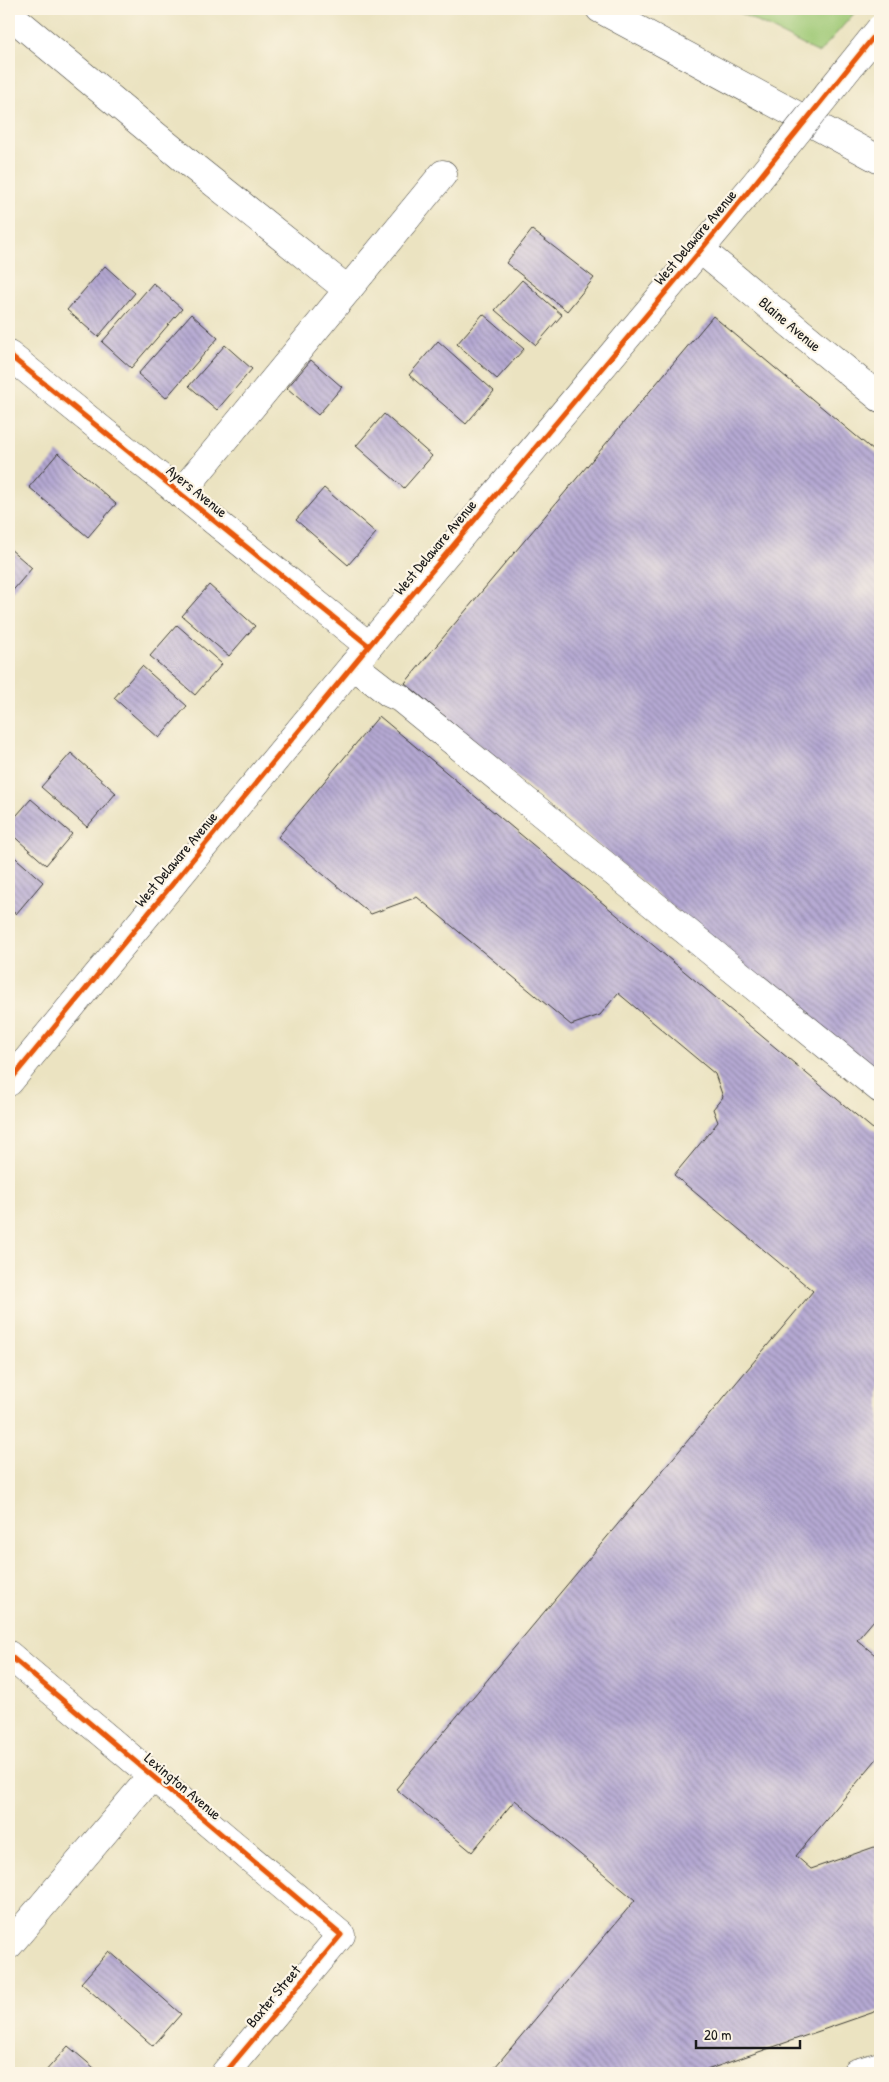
<svg xmlns="http://www.w3.org/2000/svg" width="889" height="2082" font-family="'Patrick Hand',sans-serif">
<style>
.grass{fill:#9fc976;stroke:#5e7249}
.building{fill:url(#building-back-hatch)}
.lines{fill:none;stroke-linecap:round;stroke-linejoin:round}
.minor-casing{stroke:#3b3a35;stroke-width:29}
.highway-casing{stroke:#3b3a35;stroke-width:29}
.minor{stroke:#fff;stroke-width:28}
.highway{stroke:#fff;stroke-width:28}
.minor-bridge-casing{stroke:#3b3a35;stroke-width:29;stroke-linecap:butt}
.minor-bridge{stroke:#fff;stroke-width:28}
.cycleway-casing{stroke:#fcf5e5;stroke-width:8}
.cycleway{stroke:#e8590c;stroke-width:5}
.labels{text-anchor:middle;dominant-baseline:central;stroke-width:4.5;stroke-linejoin:round;paint-order:stroke}
.street-label{font-size:15px;fill:#1c1c1c;stroke:#fcf5e5}
</style>
<defs>
<pattern id="building-back-hatch" width="6" height="6" patternUnits="userSpaceOnUse" patternTransform="scale(1.25)"><rect width="6" height="6" fill="#b5a9d3"/><path d="M-1 5l2 2M0 0l6 6M5-1l2 2" fill="none" stroke="#9289aa"/></pattern>
</defs>
<rect width="100%" height="100%" fill="#fcf5e5"/>
<filter id="ink" filterUnits="userSpaceOnUse"><feTurbulence type="fractalNoise" baseFrequency=".02" numOctaves="2"/><feDisplacementMap in="SourceGraphic" scale="10" xChannelSelector="R" yChannelSelector="G"/><feConvolveMatrix kernelMatrix="1 2 1 2 8 2 1 2 1" color-interpolation-filters="sRGB"/></filter>
<filter id="wash" filterUnits="userSpaceOnUse"><feTurbulence type="fractalNoise" baseFrequency=".0096" numOctaves="4" result="noise"/><feDisplacementMap in="SourceGraphic" scale="20" xChannelSelector="R" yChannelSelector="G"/><feGaussianBlur stdDeviation="1.12" result="paint"/><feColorMatrix in="noise" values="0 0 0 0 0 0 0 0 0 0 0 0 0 0 0 0 0 1.4 0 .05"/><feComposite in="paint" operator="in"/></filter>
<g filter="url(#wash)">
<rect width="100%" height="100%" fill="#ebe3c1"/>
<path class="grass" d="M732,9H858L819,53Z"/>
<g id="blocks">
<path class="building" d="M532,230L594,278L567,311L506,263Z
M105,266L135,293L98,337L67,310Z
M522,280L562,315L536,345L495,310Z
M153,283L182,309L131,368L102,342Z
M191,314L218,338L166,398L138,374Z
M483,314L524,349L497,379L457,344Z
M713,316L880,456V1081L405,683Z
M438,341L494,391L466,424L409,375Z
M225,345L252,369L217,410L189,386Z
M311,360L342,387L318,415L287,388Z
M384,414L432,456L404,488L356,446Z
M58,453L116,504L88,537L29,487Z
M324,488L376,533L348,565L296,520Z
M9,548L32,568L9,595Z
M209,585L255,626L229,656L182,616Z
M177,625L222,664L195,695L150,656Z
M142,666L187,706L159,738L114,698Z
M379,716L880,1135V1613L857,1640L880,1659V1755L796,1856L811,1869L880,1845V2010L698,2073H490L635,1900L515,1800L472,1852L396,1789L813,1291L674,1175L718,1122L713,1109L723,1097L715,1074L618,993L600,1015L571,1025L417,897L371,914L278,837Z
M71,753L116,793L87,827L41,787Z
M31,799L72,834L46,865L9,832V824Z
M9,852L43,882L16,914L9,908Z
M109,1951L181,2014L153,2046L81,1983Z
M68,2046L100,2073H44Z"/>
</g>
</g>
<g filter="url(#ink)">
<use href="#blocks" fill-opacity="0" stroke="#3b3a35" stroke-width="1"/>
<g class="lines">
<defs>
<path id="minor" d="M9,14L184,159L348,290
M701,250L880,398
M9,355L369,646
M180,494L443,174
M353,665L389,693L400,698L880,1089
M9,1082L369,646L759,179
M9,1655L341,1935L225,2073
M9,1945L152,1776
M856,2073L880,2066"/>
<path id="highway" d="M600,9L880,160"/>
</defs>
<use href="#minor" class="minor-casing"/>
<use href="#highway" class="highway-casing"/>
<use href="#minor" class="minor"/>
<use href="#highway" class="highway"/>
<defs>
<path id="minor-bridge" d="M759,179L880,29"/>
</defs>
<use href="#minor-bridge" class="minor-bridge-casing"/>
<use href="#minor-bridge" class="minor-bridge"/>
<defs>
<path id="cycleway" d="M9,355L369,646
M9,1082L369,646L701,250L880,29
M9,1655L341,1935L225,2073"/>
</defs>
<use href="#cycleway" class="cycleway-casing"/>
<use href="#cycleway" class="cycleway"/>
</g>
</g>
<g class="labels">
<g class="street-label">
<text transform="translate(695 237) rotate(-50)">West Delaware Avenue</text>
<text transform="translate(790 324) rotate(40)">Blaine Avenue</text>
<text transform="translate(197 491) rotate(39)">Ayers Avenue</text>
<text transform="translate(435 547) rotate(-50)">West Delaware Avenue</text>
<text transform="translate(176 859) rotate(-50)">West Delaware Avenue</text>
<text transform="translate(183 1786) rotate(40)">Lexington Avenue</text>
<text transform="translate(273 1996) rotate(-50)">Baxter Street</text>
</g>
</g>
<rect width="889" height="2082" fill="none" stroke="#fcf5e5" stroke-width="30"/>
<path d="M696 2040v8h104v-8" fill="none" stroke="#1c1c1c" stroke-width="2.5"/>
<text x="704" y="2040" font-size="15" fill="#1c1c1c" stroke="#fcf5e5" stroke-width="4" paint-order="stroke">20 m</text>
</svg>
